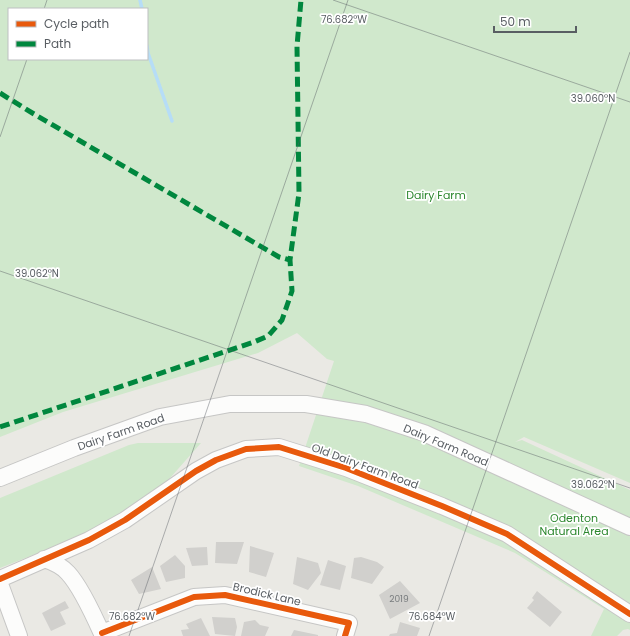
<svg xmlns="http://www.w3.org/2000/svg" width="630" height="636" font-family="Poppins,sans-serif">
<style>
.green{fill:#d0e8cc;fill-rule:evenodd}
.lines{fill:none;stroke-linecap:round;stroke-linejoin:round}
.stream{stroke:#b6ddf7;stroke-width:3.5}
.building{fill:#d1d0cd}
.minor-casing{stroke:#c6c6c5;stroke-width:18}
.minor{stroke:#fcfcfb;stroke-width:16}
.quiet{stroke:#00873e;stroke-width:5;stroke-dasharray:10 5;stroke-linecap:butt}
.cycleway-casing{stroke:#fff;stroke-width:8}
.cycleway{stroke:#e8590c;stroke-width:6}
.ticks{fill:none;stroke:#595e63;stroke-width:1;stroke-opacity:0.45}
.labels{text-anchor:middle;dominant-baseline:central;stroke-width:3.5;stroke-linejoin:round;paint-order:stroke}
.number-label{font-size:9px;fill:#787c7e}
.park-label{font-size:11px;fill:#2c872e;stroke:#fff}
.street-label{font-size:11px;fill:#595e63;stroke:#fff}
.ticks-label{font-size:10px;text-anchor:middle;fill:#595e63;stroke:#fff;stroke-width:3.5;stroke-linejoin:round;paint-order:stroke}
</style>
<rect width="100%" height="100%" fill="#eae9e4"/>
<path class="green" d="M0,0H630V483L524,437L515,442L522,440L630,490V630L628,629L623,630L617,636H591L604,609L515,553L358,486L299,466L334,361L327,359L297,333L258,353L63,412L0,437ZM9,9H147V59H9Z
M138,443H201L163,486L108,523L66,542L0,568V498L129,445Z"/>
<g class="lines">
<path class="stream" d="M140,0L142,9
M147,46L148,53L172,121"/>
</g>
<path class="building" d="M216,542H244L237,564L215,563Z
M250,546L274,553L266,577L249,572Z
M207,547L208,565L192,566L186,548Z
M175,555L185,566V578L166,582L160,566Z
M297,557L318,563L321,573L308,590L293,584Z
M361,557L377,562L384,567L372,584L351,578L354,558Z
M328,560L346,566L340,590L320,585Z
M152,567L161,589L139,594L131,580Z
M400,581L420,603L390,619L379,595Z
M537,591L562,612L550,627L527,608L534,600L532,598Z
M65,601L69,608L60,612L66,624L51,631L42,613Z
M212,617L235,618L237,627L235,636L215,634Z
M201,618L210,636H183L181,630L189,629L186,624Z
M255,620L260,625L269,627L265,636H241L244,622Z
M400,622L420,628L417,636H389L390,634L397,633Z
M294,630L318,635V636H291Z"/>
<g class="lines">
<defs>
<path id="minor" d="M0,478L74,448L160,417L230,404H306L366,414L424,433L630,527
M44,559C53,562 62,566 68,573C81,587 95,618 103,636
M0,579L89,540L125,520L196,471L216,460L246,449L279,447L346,468L442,506L507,534L630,614
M0,584L19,636
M102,633L194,597L225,595L349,623L345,636"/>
</defs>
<use href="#minor" class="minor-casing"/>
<use href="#minor" class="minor"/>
<path class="quiet" d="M0,93L34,114L279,257L290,260
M0,427L254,342L268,336L282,320L292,291L290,260L299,193L297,46L301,0"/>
<defs>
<path id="cycleway" d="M0,579L89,540L125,520L196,471L216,460L246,449L279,447L346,468L442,506L507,534L630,614
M102,633L194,597L225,595L349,623L345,636"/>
</defs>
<use href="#cycleway" class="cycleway-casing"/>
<use href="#cycleway" class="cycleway"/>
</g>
<path class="ticks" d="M333,0L630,102M44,9L47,0M0,137L27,59M0,271L630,488M129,636L348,0M429,636L630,52"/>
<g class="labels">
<g class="number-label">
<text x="399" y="599">2019</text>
</g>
<g class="park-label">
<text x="436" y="195">Dairy Farm</text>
<text x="574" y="518">Odenton<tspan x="574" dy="13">Natural Area</tspan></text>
</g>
<g class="street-label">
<text transform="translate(121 432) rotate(-19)">Dairy Farm Road</text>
<text transform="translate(446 445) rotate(23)">Dairy Farm Road</text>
<text transform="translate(365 466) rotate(20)">Old Dairy Farm Road</text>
<text transform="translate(267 594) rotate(13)">Brodick Lane</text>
</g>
</g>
<g class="ticks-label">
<text x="344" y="23">76.682°W</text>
<text x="593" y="102">39.060°N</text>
<text x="37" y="277">39.062°N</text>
<text x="593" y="488">39.062°N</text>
<text x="132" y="620">76.682°W</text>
<text x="432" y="620">76.684°W</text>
</g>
<rect x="8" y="8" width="140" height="52" fill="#ffffff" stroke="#bdbfc1"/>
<rect x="16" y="21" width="20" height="6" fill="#e8590c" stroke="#bdbfc1"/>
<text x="44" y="28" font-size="12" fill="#595e63">Cycle path</text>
<rect x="16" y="41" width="20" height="6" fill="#00873e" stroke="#bdbfc1"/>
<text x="44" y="48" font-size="12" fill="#595e63">Path</text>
<path d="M494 26v6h82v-6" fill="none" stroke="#595e63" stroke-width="2"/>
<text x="500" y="26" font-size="12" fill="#595e63" stroke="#ffffff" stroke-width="3" paint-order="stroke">50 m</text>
</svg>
